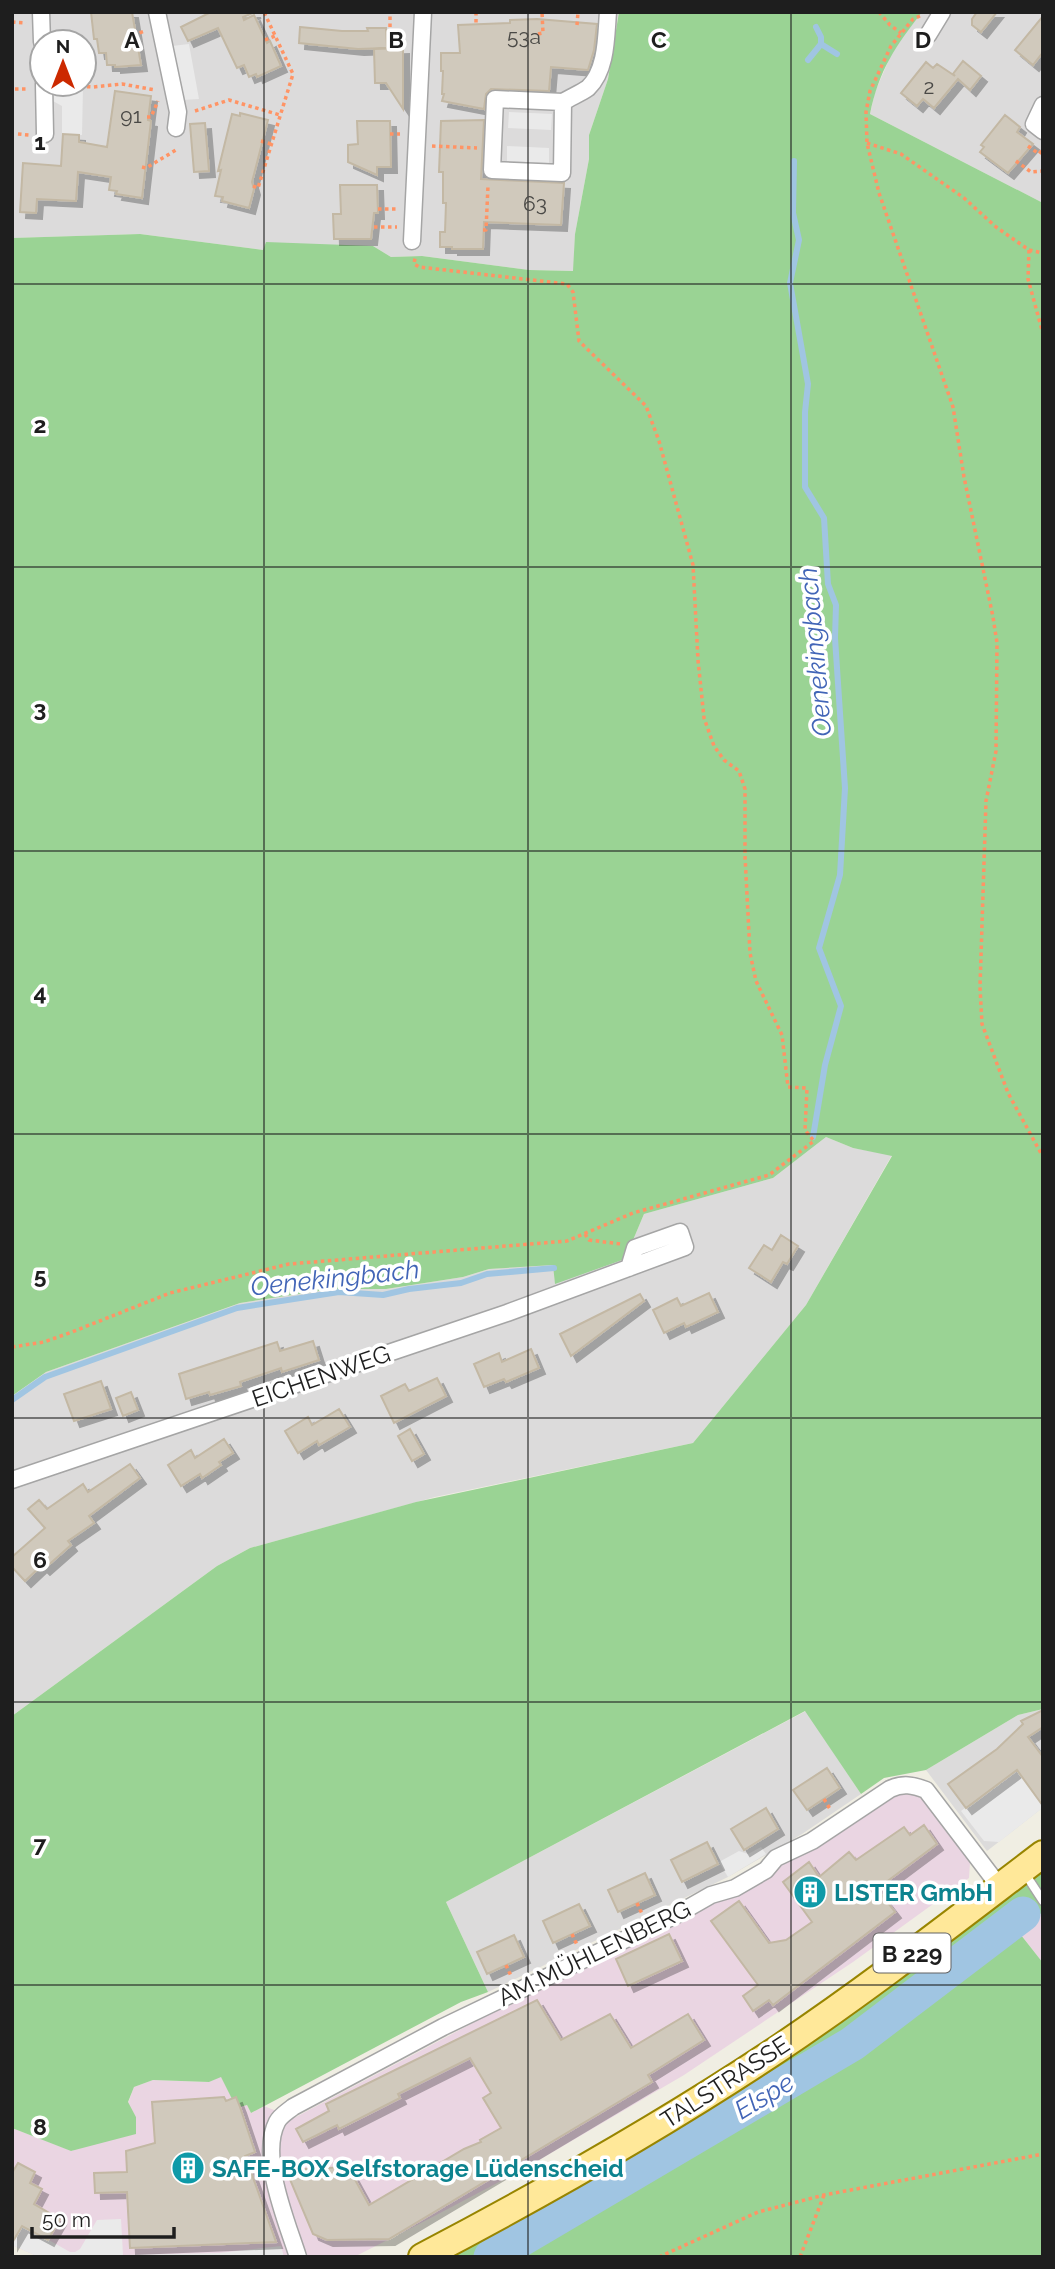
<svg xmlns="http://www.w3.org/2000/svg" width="1055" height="2269" font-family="Raleway,sans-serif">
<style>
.residential{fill:#dcdbdb;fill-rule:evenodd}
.industrial{fill:#ead5e2}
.forest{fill:#9ad394}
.parking{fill:#eaeaea}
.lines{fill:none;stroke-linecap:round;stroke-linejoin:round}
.stream{stroke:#a0c5e2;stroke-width:6}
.river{stroke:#a0c5e2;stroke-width:35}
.building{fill:#d0c9bc;stroke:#c3b8a4;stroke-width:2;filter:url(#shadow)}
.service-casing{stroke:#a5a5a5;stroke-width:11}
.minor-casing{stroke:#a5a5a5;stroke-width:19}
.primary-casing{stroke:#988500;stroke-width:30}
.path{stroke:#ff9465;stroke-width:3.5;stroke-dasharray:3.5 3.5;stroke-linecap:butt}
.service{stroke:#fff;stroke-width:8}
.minor{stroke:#fff;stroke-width:16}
.primary{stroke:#ffe899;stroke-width:26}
.grid{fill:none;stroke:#1e1e1e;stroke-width:2;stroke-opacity:0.55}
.labels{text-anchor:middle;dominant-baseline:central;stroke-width:7;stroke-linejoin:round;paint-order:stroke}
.number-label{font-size:21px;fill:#4a4946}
.shield{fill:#fff;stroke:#626262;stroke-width:2}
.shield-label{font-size:23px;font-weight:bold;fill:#1e1e1e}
.street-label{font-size:24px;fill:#1e1e1e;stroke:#fff}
.culture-label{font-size:24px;font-weight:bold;fill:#0d838f;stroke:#fff;text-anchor:start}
.water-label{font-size:26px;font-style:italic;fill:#4265b7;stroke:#fff}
.grid-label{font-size:23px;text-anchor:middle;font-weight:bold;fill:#1e1e1e;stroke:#fff;stroke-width:7;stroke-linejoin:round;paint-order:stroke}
</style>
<defs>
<filter id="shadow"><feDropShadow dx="6" dy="6" stdDeviation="0" flood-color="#0004"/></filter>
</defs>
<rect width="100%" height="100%" fill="#f0eee3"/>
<path class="residential" d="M12,12H619L608,79L589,135V159L575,234L574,271L529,270L422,256L391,257L373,246L263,250L140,234L12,238ZM42,42H84V84H42Z
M922,12H1043V203L870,114L875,92L894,48Z
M826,1137L853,1148L892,1155L806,1305L693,1443L435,1497L250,1548L217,1566L12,1716V1396L46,1372L240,1303L332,1289H386L463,1277L489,1269L554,1264L555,1283L625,1259L644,1214L773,1178Z
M1043,1709V1811L1041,1809L987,1851L926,1770L1018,1715Z
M806,1711L861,1794L802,1834L728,1877L488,1992L446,1902Z"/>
<path class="industrial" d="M906,1793L915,1794L924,1801L970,1862L969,1878L853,1962L684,2075L524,2169L421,2223L354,2257H39L12,2245V2128L72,2151L136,2117L128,2103L134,2087L153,2080L209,2082L221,2076L232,2098L236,2097L247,2105L251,2113L264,2106L294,2118L518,1999L695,1915L703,1906L775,1868L792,1856L813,1850L893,1796Z
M1043,1912V1963L1017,1930Z"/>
<path class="forest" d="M619,12H922C895,47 879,70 870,114L1043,203V1709L1018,1715L926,1770L884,1778L861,1794L805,1711L446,1902L488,1992L461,2002L251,2113L247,2105L240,2107L236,2097L232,2099L221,2077L209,2082L153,2080L134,2087L128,2102L136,2117V2134L71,2151L12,2128V1716L217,1566L250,1548L416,1502L693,1443L806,1305L892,1156L853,1148L826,1137L773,1178L644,1214L625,1259L555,1284L553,1265L489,1269L463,1277L386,1289H332L240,1303L46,1372L12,1396V238L140,234L263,250L266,242L373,246L391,257L422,256L529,270L573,271L575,234L589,159V135L608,79Z
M1043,1869V1912L1017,1930L1043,1963V2257H452L556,2201L693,2116Z"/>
<path class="parking" d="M189,44L199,99L182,100L172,46Z
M50,85L83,87L82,135L62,134V106L51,100Z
M509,112L552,114L551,130L508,128Z
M507,146L549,148V163L507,161Z
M1017,1770L1042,1804L1041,1809L999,1842L984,1841L961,1811Z
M761,1847L766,1854L728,1877L719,1862L739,1851L748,1854Z
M121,2219L123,2255L219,2253L281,2246L284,2257H39L12,2245V2222L24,2223L31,2230L70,2252H75L80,2249L97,2220Z"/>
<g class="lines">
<path class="stream" d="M821,44L837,54
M808,60L821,44V37L816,27
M794,161L793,213L799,240L790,283L808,384L805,412V487L824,518L828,584L836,605L835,638L845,788L840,875L819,948L841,1006L825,1065L813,1137
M12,1400L45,1377L237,1308L339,1292L383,1295L409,1289L461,1283L487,1274L554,1268"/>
<path class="river" d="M491,2257L852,2044L1023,1914"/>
</g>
<path class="building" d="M91,12H132L141,65L115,67V65H107L106,53H99L97,39H94Z
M211,12H255L243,17L244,20L254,15L267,43L270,41L281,66L257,77L256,74L249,77L244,65L237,68L218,28L188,41L181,27Z
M977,12H997L981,32L972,25V19Z
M1043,16V52L1033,65L1015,50Z
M537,19L597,24L594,50L588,70L551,67L549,91L491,89L486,94L484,109L442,101L444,94H442L443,71H441V53H460L458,25L510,23V20Z
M300,27L342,31H368L367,28H386L387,48L358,49L299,43Z
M403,48V109L386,83H375L374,49Z
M963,61L981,76L970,90L958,79L934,108L923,99L917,106L901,93L926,62L933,68L937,64L955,76L953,74Z
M115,91L151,96L148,120L151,121L142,198L116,194L117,191L109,190L111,177L78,172L76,201L37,199L36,213L20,212L23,163L61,166L63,134L79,135V142L107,147Z
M240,113L268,120L252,182L254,189L249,208L222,201L223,197L215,196L221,170L218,171L232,114L240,116Z
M1005,115L1020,127L1017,132L1033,144L1008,173L980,152L984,147L981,145Z
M484,120L481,179L564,183L561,225L484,222L483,249H452V247H440V232H445L446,203H443V172H439L441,121Z
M357,121H390L391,167H377V175L348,162V145L358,144Z
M205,123L209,171L194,172L190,124Z
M340,185H377L378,213H374L371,239H334L333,214H341Z
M781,1235L798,1246L787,1264L783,1262L771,1282L749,1268L764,1245L772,1250Z
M709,1293L718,1312L686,1327L684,1323L664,1333L653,1310L677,1298L681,1306Z
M640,1294L644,1301L571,1356L560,1334Z
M313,1341L319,1360L282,1372L281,1368L240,1382L241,1386L210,1395L209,1392L186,1399L179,1374L277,1342L280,1351Z
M531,1349L539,1368L506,1382L504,1379L484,1387L474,1364L499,1353L502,1362Z
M437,1378L446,1396L394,1423L381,1396L405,1384L409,1391Z
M101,1381L111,1409L74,1421L64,1394Z
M131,1392L138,1410L123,1416L116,1398Z
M339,1409L350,1427L319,1445L317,1441L298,1453L285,1431L308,1417L312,1425Z
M410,1429L424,1454L412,1461L398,1436Z
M224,1439L233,1453L219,1462L221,1465L202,1478L200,1474L181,1486L168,1465L191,1450L195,1458Z
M130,1464L140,1478L89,1516L94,1523L68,1541L71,1545L44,1569L41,1566L25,1581L12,1567V1557L45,1528L28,1509L39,1500L47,1509L83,1484L88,1492Z
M1043,1710V1727L1028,1737L1043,1757V1806L1017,1770L966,1808L948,1784L997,1749L1023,1724L1021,1721Z
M827,1768L840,1788L807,1810L793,1790Z
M766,1808L778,1829L744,1850L731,1829Z
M924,1825L937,1844L877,1889L895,1912L773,2005L769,2000L753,2011L743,1996L758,1985L711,1921L739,1901L769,1943L786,1940L812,1922L783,1882L809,1862L819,1877L849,1852L856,1860L904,1827L910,1835Z
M707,1842L718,1864L682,1882L671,1860Z
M645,1873L655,1895L618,1912L608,1890Z
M579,1904L590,1926L553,1943L543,1921Z
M669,1934L682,1961L628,1986L616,1959Z
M514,1935L524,1957L487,1974L477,1952Z
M537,2000L561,2040L610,2014L631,2048L688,2014L704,2040L648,2075L652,2082L389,2239L327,2240L313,2234L286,2170L348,2167L369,2205L464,2149L481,2142L480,2140L501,2128L483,2098L491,2093L470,2058L398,2094L400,2098L339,2129L337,2125L303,2142L296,2129L329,2111L326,2104Z
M224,2097L226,2101L236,2097L240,2107L255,2152L245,2156L250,2170L246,2172H251L276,2242L130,2248L127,2192L95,2193L94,2173L127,2172L126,2151L155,2143L152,2102Z
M18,2163L35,2172L30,2183L42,2189L34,2204L60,2219L48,2240L22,2226L12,2243V2173Z"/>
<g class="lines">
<defs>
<path id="service" d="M1024,1872L1043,1901"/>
<path id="minor" d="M41,12L42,42
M157,12L178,112L176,128
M928,35L942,12
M44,84L45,134
M495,99L563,102L562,173L492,170Z
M563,102C571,97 581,93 588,88C607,70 606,36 608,12
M1043,105L1034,124L1043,131
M412,241L423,12
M12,1480L507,1313L685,1247L680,1232L635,1248L629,1268
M298,2257C287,2222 259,2157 277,2122C280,2116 287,2112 293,2107L443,2027L676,1915L711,1895L735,1888L766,1870L776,1858L812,1841L890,1789C903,1783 913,1785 926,1790L999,1886"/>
<path id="primary" d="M422,2257C544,2193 664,2125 778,2049C869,1988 956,1920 1043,1854"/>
</defs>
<use href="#service" class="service-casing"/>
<use href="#minor" class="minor-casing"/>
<use href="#primary" class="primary-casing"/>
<path class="path" d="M476,12V23
M879,12L890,25L901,33
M920,16L913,19L891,46L870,91L866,112L867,143L879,193L953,407L964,477L993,617L997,643L996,751L986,801L980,987L982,1024L1008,1093L1043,1157
M12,22L26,23
M577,25L578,12
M538,34L543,33L542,12
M133,35L145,31
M265,40L275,36
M390,48V12
M59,85L93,87L122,84L155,90
M15,89H28
M195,111L229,100L280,115
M147,117H151L158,101
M18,134L29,135
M390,134H400
M261,141L271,144
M867,143L901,154L964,198L996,227L1029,250L1043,253
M432,146L477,148
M1028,146L1039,154L1043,149
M1016,161L1031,172L1043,171
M142,167L146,168L176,150
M253,186L258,188L293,74L264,12
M378,209H397
M374,227H397
M483,230H486L488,186
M1029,250L1028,279L1043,334
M585,1234L589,1240L621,1244
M12,1347L44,1342L72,1332L170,1293L289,1264L567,1241L633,1213L769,1175L814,1141L805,1130L807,1088L788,1087L782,1035L756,981L750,953L745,856V789L739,771L724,760L714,746L704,718L698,660L693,565L659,441L646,406L579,341L573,292L567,284L419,267L414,264L415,258
M824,1799L830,1809
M637,1903L642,1914
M572,1934L577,1945
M506,1965L511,1976
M659,2257L758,2212L824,2195L1043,2154
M800,2257L824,2195"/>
<use href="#service" class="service"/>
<use href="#minor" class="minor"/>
<use href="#primary" class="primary"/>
</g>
<path class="grid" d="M264,12V2257M528,12V2257M791,12V2257M12,284H1043M12,567H1043M12,851H1043M12,1134H1043M12,1418H1043M12,1702H1043M12,1985H1043"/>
<defs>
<symbol id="building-disc" viewBox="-11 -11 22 22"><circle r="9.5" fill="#0f9aa8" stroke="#fff"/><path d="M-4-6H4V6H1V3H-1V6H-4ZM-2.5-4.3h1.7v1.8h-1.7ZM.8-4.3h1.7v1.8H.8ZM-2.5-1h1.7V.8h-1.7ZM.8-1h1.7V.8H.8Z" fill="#fff"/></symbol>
</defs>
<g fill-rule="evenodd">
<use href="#building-disc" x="791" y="1873" width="38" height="38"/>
<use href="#building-disc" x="169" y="2149" width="38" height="38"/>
</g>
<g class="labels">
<g class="number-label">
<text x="524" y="36">53a</text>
<text x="929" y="86">2</text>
<text x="131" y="115">91</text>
<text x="535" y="203">63</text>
</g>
<rect class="shield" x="873.5" y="1933.5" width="77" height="39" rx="5"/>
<g class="shield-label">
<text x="912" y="1953">B 229</text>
</g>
<g class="street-label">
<text transform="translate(321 1376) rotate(-19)">EICHENWEG</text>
<text transform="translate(594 1953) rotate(-26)">AM MÜHLENBERG</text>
<text transform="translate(725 2082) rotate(-33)">TALSTRASSE</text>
</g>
<g class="culture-label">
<text x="834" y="1892">LISTER GmbH</text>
<text x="212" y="2168">SAFE-BOX Selfstorage Lüdenscheid</text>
</g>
<g class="water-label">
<text transform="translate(815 652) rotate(-95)">Oenekingbach</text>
<text transform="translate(335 1278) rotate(-6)">Oenekingbach</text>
<text transform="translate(764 2096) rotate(-31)">Elspe</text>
</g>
</g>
<g class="grid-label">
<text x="132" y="48">A</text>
<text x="396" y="48">B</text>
<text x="659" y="48">C</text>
<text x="923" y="48">D</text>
<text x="40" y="150">1</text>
<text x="40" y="433">2</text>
<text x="40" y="717">3</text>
<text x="40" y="1001">4</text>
<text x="40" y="1284">5</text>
<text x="40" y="1568">6</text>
<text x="40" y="1852">7</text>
<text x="40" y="2135">8</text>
</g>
<rect width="1055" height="2269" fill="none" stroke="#1e1e1e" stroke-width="28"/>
<g transform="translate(63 63)"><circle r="33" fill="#ffffff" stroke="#a5a5a5" stroke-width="2"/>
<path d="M0-5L12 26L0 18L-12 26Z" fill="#cc2900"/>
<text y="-10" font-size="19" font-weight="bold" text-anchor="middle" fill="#1e1e1e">N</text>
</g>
<path d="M32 2227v10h142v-10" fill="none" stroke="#1e1e1e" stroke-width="3.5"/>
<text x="42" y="2227" font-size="21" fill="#1e1e1e" stroke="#ffffff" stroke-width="5" paint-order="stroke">50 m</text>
</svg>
